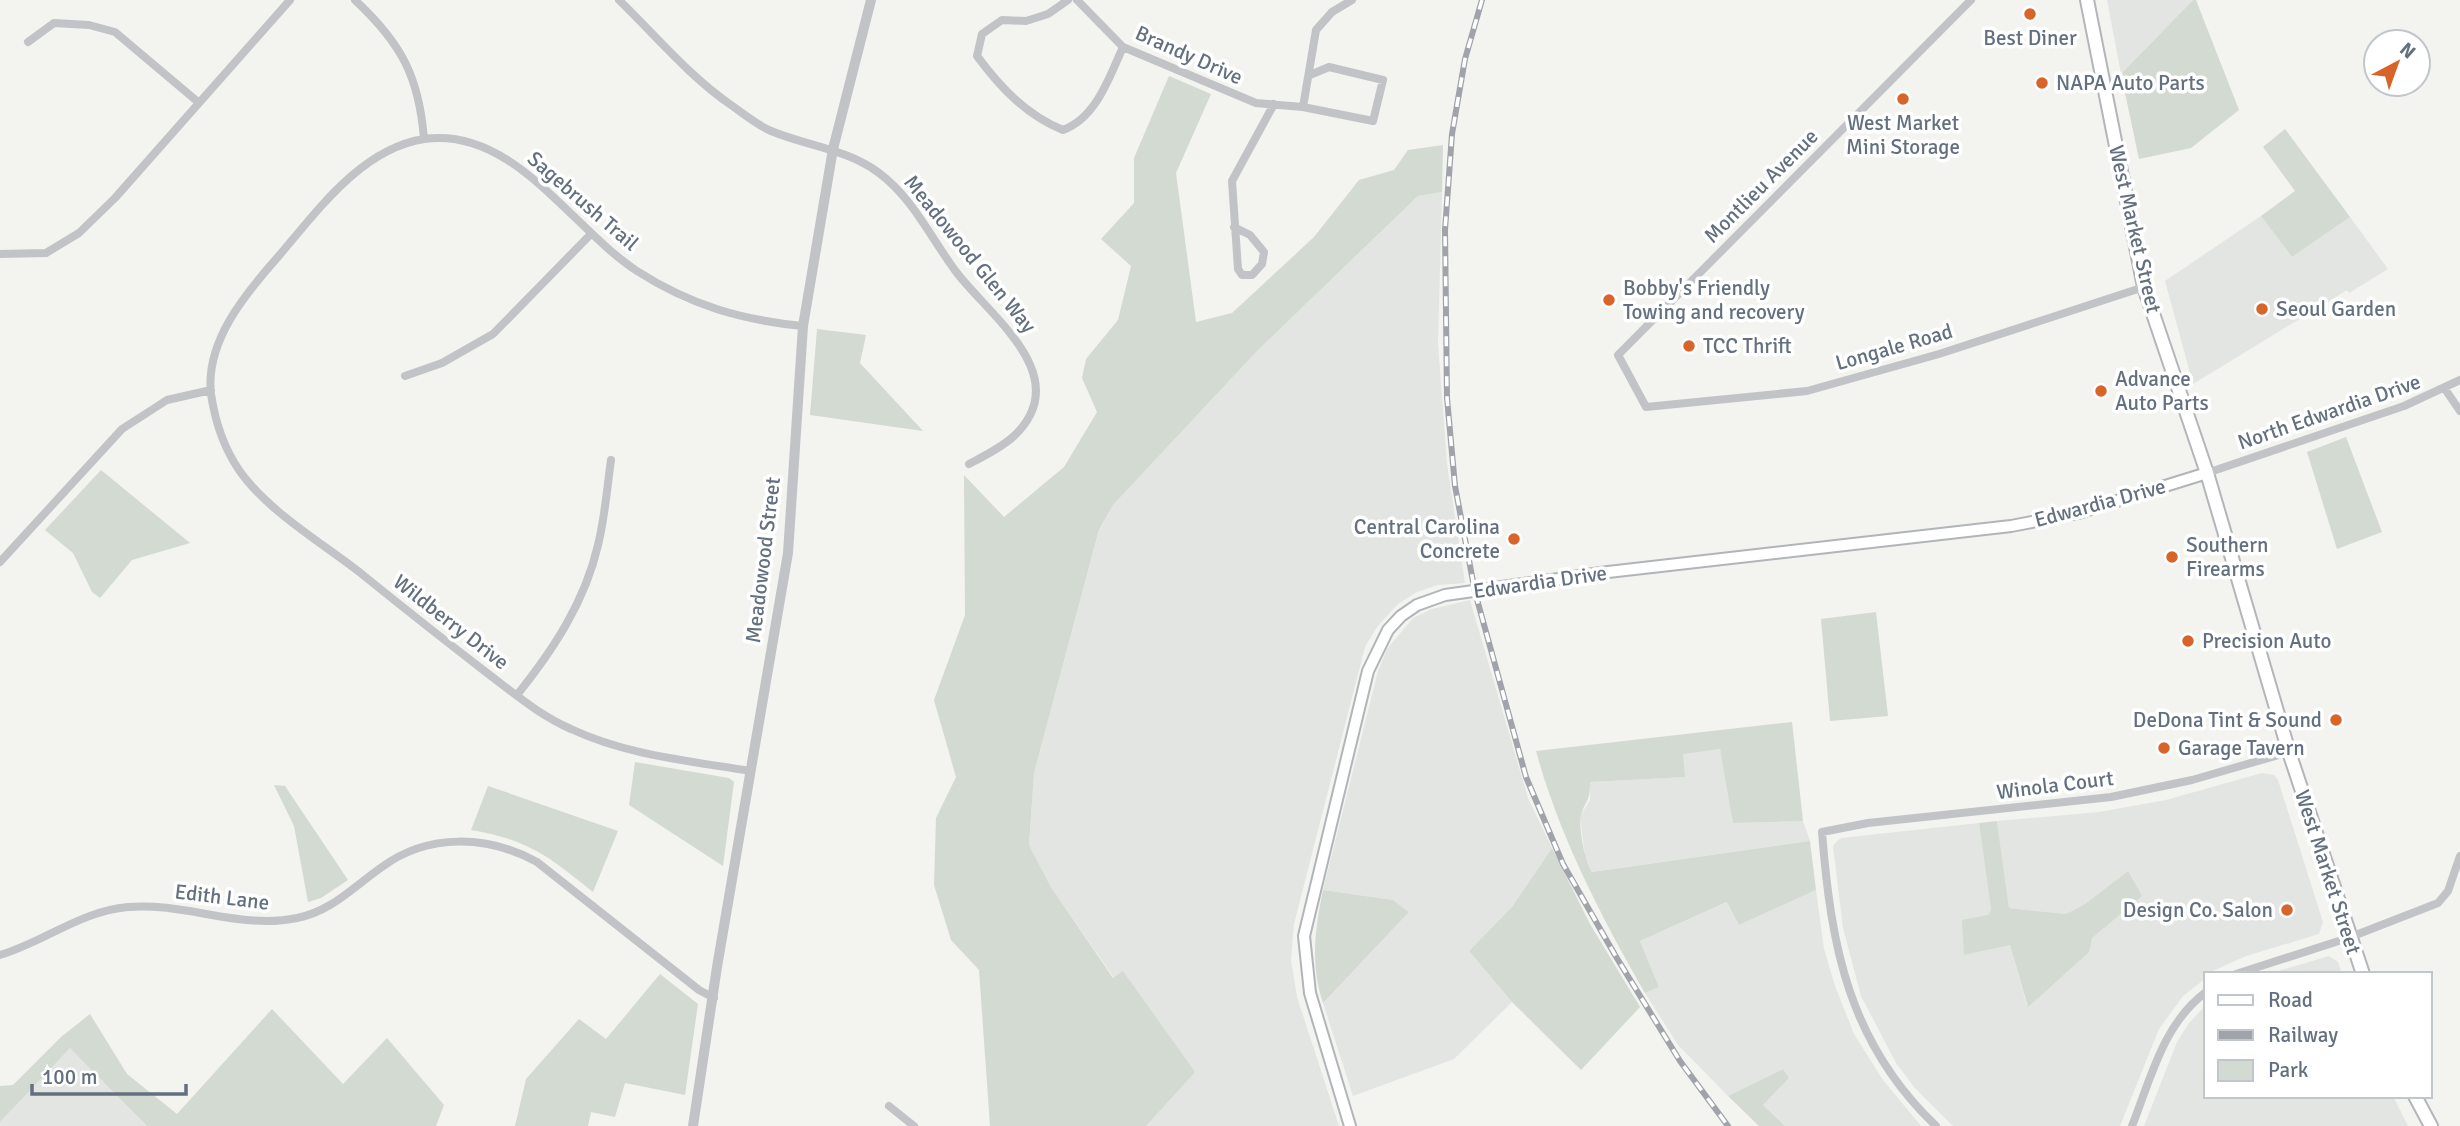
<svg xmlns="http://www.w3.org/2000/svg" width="2460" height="1126" font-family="Signika,sans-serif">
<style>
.built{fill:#e3e5e3}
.green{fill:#d3dad1}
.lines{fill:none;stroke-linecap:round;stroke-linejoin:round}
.secondary-casing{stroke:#b1b5b9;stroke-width:14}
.primary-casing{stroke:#b2b5b9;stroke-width:16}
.minor{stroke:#c1c3c7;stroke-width:8}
.tertiary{stroke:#c1c3c7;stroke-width:10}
.secondary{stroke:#fff;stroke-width:10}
.primary{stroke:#fff;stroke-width:12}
.rail-casing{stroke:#a0a4aa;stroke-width:6}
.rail{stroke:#fff;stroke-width:3.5;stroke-dasharray:10;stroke-linecap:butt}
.poi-dot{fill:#d9642a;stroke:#fff;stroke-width:2.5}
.labels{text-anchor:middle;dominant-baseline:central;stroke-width:7;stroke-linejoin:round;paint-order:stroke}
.poi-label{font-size:21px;fill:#64707f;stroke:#fff;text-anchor:start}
.street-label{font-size:21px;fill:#64707f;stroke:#fff}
</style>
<rect width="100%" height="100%" fill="#f3f3ef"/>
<path class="built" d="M2107,0H2193L2121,74Z
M1442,192L1438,344L1447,464L1465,583L1438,585L1417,592L1398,604L1377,627L1365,647L1294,924L1291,960L1297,997L1339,1126H1146L1194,1072L1123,972L1114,978L1051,887L1029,845L1034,773L1099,531L1113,505L1258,350L1418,196Z
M2261,216L2292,257L2350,217L2388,269L2349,293L2347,290L2193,384L2165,281Z
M1470,600L1528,798L1552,848L1512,907L1469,951L1512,1002L1454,1059L1353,1096L1323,1003L1409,912L1393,900L1323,890L1378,671L1387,649L1413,618L1432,609Z
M1720,749L1734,823L1803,821L1810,841L1591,872L1586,865L1580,816L1590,800V782L1684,777L1682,753Z
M2262,773L2274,775L2278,780L2323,922L2319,934L2246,956L2206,974V978L2183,996L2159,1029L2120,1126H1953L1915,1088L1896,1063L1861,996L1843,928L1833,846L1837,841L1841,838L1979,823L1991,910L1964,955L2010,944L2027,1006L2091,938L2128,871L2085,904L2066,914L2009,908L1997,821L2099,812L2166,800Z
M1816,890L1824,949L1835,986L1854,1034L1883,1080L1921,1126H1785L1763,1105L1788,1078L1783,1069L1728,1096L1678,1045L1645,993L1659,987L1640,941L1728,902L1739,925Z
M2329,956L2338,962L2342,974H2268Z
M2206,1005V1096H2393L2408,1126H2144L2177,1042L2189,1023Z
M70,1047L147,1126H0V1122Z"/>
<path class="green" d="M2193,0H2196L2239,110L2191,148L2139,159L2121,74Z
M1169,76L1211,94L1176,173L1196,322L1232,313L1314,237L1359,180L1394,170L1408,150L1443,145L1442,192L1418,196L1258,350L1113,505L1099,530L1034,773L1029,845L1051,887L1113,978L1123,971L1195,1072L1146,1126H990L979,970L951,940L934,885L936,818L956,777L934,700L965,615L964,475L1004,517L1064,467L1097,412L1082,378L1086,359L1118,320L1131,266L1101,239L1134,203V158Z
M2285,129L2350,217L2292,257L2261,216L2295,191L2263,147Z
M817,329L866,335L860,363L923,431L810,415Z
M2346,437L2382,532L2337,549L2307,452Z
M101,470L190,543L132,560L100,598L92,592L73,553L45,530Z
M1876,612L1888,716L1830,721L1821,619Z
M1792,722L1803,821L1733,823L1720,749L1683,754L1685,777L1590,782C1590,803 1586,799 1581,815C1578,825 1585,863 1592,872L1810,841L1816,890L1739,925L1727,902L1640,941L1659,987L1645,993C1601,916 1560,838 1536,751Z
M635,762L729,778L734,782L723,866L629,805Z
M274,785L285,786L348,880L321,898L308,902L294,826Z
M488,786L618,831L593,892C548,856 529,840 471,830Z
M1997,821L2009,908L2066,914L2085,904L2128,871L2142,896L2092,938L2089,952L2028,1007L2010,945L1964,955L1962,920L1988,915L1991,910L1979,823Z
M1552,848L1590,924L1640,1007L1581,1070L1512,1002L1469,951L1512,907Z
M1323,890L1393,900L1409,912L1323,1003C1310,964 1315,929 1323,890Z
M660,974L698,1004L685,1095L625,1083L615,1117L591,1112L588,1126H515L526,1079L579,1019L606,1039Z
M272,1009L343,1084L387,1038L444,1105L436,1126H147L70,1048L0,1122V1086L13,1085L61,1037L90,1014L127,1074L177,1114Z
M1783,1069L1789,1078L1763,1105L1785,1126H1759L1728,1096Z"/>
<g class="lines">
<defs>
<path id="secondary" d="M1350,1126L1310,993L1304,936L1368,671L1388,630L1401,616L1417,605L1445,595L1608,572L2011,526L2078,513L2207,473"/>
<path id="primary" d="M2087,0L2144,287L2207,473L2289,752L2363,974
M2415,1096L2431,1126"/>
</defs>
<use href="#secondary" class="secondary-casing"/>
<use href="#primary" class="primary-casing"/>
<path class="minor" d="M355,0C401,43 419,76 424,139
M619,0C655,35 690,77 731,105C744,114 757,125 771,131C807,146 847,149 879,173C913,198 932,240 957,273C991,317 1076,377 1014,436C1001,448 984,456 969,464
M1068,0L1048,14L1026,21L1002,20L982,34L977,56C1000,87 1026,115 1063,130C1096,118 1109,78 1123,47
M1077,0L1123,47L1256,103L1303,107L1373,121L1383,80L1329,67L1310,75
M1971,0L1618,355L1646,407L1807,391L1939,354L2144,287
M28,42L54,23L89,25L115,32L198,102
M1303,107L1316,30L1332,12L1352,0
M1234,227L1250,235L1264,252L1262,264L1252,275H1242L1238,269L1232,181L1274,104
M0,254L46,253L79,233L115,198L290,0
M405,376L442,363L493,334L590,235
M2445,389L2460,411
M2207,473L2404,406L2460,380
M0,562L122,429L167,400L211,390
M517,695C553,650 585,602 598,545C605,517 607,488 611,460
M750,771C690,761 626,755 571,729C541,716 516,695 491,676C448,643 405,609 363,575C324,544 267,511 239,470C224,448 215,421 211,394C205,342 245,294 277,258C316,213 360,149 424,139C513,126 571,228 637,271C690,305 741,320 803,326
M0,955C44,942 81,911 128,907C185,902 240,930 297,918C332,911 353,887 382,867C428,833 488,835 537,862L699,990L714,998
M2236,974L2348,938L2438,903L2448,891L2460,856
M889,1106L914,1126
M1936,1126C1849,1043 1831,947 1822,832L1868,823L2111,797L2192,780L2289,752
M2132,1126C2151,1078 2163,1024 2206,992"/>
<path class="tertiary" d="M693,1126L717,967L788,553L803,326L833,149L871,0"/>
<use href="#secondary" class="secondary"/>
<use href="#primary" class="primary"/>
<defs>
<path id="rail" d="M1482,0L1465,59L1452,134L1445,230L1447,398L1455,486L1475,592L1526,777L1563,864L1615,955L1680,1061L1728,1126"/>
</defs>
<use href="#rail" class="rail-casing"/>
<use href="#rail" class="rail"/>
</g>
<g class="poi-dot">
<circle cx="2030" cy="14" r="7"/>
<circle cx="2042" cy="83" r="7"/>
<circle cx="1903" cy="99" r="7"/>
<circle cx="1609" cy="300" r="7"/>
<circle cx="2262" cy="309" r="7"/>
<circle cx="1689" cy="346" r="7"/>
<circle cx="2101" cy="391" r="7"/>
<circle cx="1514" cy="539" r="7"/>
<circle cx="2172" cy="557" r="7"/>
<circle cx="2188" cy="641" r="7"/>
<circle cx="2336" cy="720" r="7"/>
<circle cx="2164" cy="748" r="7"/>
<circle cx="2287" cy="910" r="7"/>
</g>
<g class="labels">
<g class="poi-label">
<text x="2030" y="38" text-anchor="middle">Best Diner</text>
<text x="2056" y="83">NAPA Auto Parts</text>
<text x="1903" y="123" text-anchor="middle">West Market<tspan x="1903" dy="24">Mini Storage</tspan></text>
<text x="1623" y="288">Bobby's Friendly<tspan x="1623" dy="24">Towing and recovery</tspan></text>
<text x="2276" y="309">Seoul Garden</text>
<text x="1703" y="346">TCC Thrift</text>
<text x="2115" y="379">Advance<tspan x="2115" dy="24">Auto Parts</tspan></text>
<text x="1500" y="527" text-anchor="end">Central Carolina<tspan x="1500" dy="24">Concrete</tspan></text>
<text x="2186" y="545">Southern<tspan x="2186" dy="24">Firearms</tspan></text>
<text x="2202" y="641">Precision Auto</text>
<text x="2322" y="720" text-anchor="end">DeDona Tint &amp; Sound</text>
<text x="2178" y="748">Garage Tavern</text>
<text x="2273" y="910" text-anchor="end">Design Co. Salon</text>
</g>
<g class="street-label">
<text transform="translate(1189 55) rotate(24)">Brandy Drive</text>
<text transform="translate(1761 186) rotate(-45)">Montlieu Avenue</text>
<text transform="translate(583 201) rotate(41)">Sagebrush Trail</text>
<text transform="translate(2135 229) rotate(77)">West Market Street</text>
<text transform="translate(970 254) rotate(51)">Meadowood Glen Way</text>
<text transform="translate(1894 347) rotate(-16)">Longale Road</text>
<text transform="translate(2329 412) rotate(-19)">North Edwardia Drive</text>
<text transform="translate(2100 503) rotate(-15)">Edwardia Drive</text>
<text transform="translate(763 560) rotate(-83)">Meadowood Street</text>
<text transform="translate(1540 582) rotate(-8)">Edwardia Drive</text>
<text transform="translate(451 622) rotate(38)">Wildberry Drive</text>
<text transform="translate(2055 785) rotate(-7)">Winola Court</text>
<text transform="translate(2328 872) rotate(72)">West Market Street</text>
<text transform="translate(222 897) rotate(7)">Edith Lane</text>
</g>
</g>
<rect x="2204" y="972" width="228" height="126" fill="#ffffff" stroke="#c1c6cc" stroke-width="2"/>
<rect x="2218" y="995" width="35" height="10" fill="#ffffff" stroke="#c1c6cc" stroke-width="2"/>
<text x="2268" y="1007" font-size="21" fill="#64707f">Road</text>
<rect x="2218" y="1030" width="35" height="10" fill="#a0a4aa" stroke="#c1c6cc" stroke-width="2"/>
<text x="2268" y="1042" font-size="21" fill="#64707f">Railway</text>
<rect x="2218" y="1060" width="35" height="21" fill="#d3dad1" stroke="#c1c6cc" stroke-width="2"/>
<text x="2268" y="1077" font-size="21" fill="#64707f">Park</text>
<g transform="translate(2397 63) rotate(41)"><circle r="33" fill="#ffffff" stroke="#c1c6cc" stroke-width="2"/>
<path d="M0-5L12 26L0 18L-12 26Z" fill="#d9642a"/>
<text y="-10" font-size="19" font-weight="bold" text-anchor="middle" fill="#64707f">N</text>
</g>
<path d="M32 1084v10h154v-10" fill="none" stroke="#64707f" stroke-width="3.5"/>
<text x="42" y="1084" font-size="21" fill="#64707f" stroke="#ffffff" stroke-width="5" paint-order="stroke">100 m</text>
</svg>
